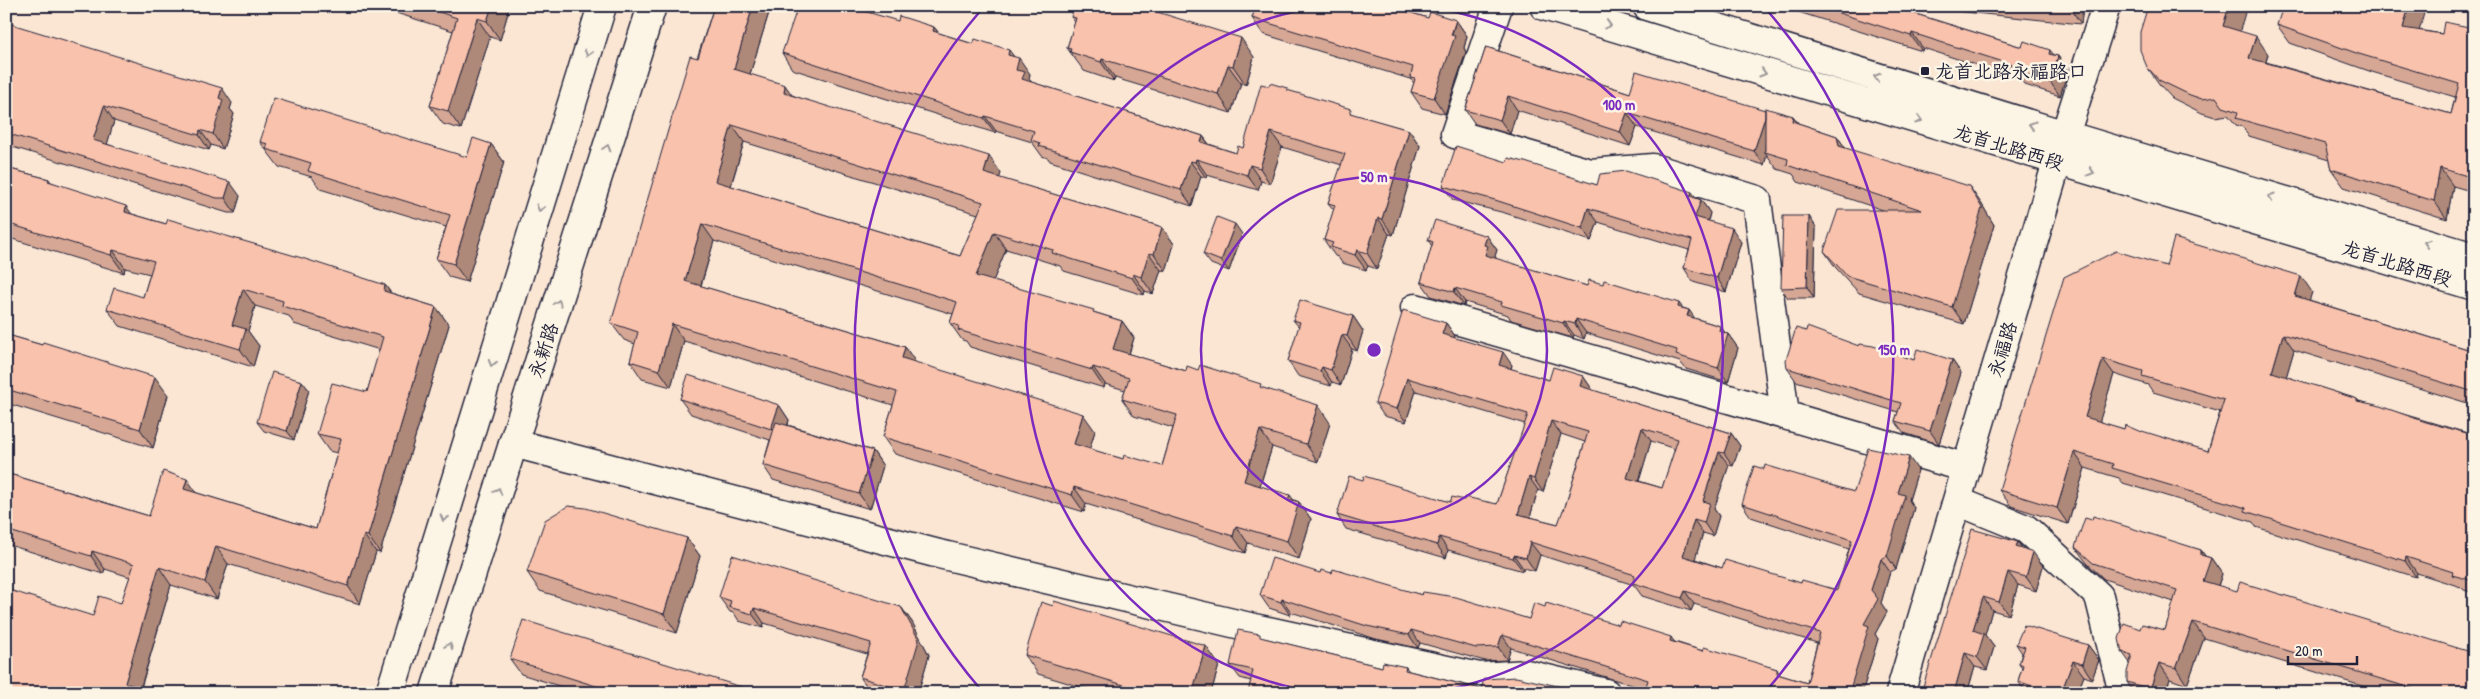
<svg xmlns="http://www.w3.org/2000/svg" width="2480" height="699" font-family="'Patrick Hand','LXGW WenKai TC',sans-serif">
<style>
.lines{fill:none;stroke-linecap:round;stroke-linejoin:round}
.minor-casing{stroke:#22223b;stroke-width:31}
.major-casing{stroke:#22223b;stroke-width:31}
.minor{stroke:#fcf5e5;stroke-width:28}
.major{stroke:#fcf5e5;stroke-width:28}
.wall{fill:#d6a794;stroke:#22223b;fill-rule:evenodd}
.shaded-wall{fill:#ae8878;stroke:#22223b}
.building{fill:#f9c2ac;stroke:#22223b;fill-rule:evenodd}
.oneway{stroke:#9a9698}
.ring{fill:none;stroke:#7b2cbf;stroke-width:2.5}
.poi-dot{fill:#22223b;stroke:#fcf5e5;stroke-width:2}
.labels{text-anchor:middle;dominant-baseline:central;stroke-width:5;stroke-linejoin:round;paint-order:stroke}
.poi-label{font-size:19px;fill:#22223b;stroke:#fcf5e5;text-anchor:start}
.street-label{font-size:19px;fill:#22223b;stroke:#fcf5e5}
.centre{fill:#7b2cbf;stroke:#fcf5e5;stroke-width:2.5}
.ring-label{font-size:15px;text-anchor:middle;font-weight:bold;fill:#7b2cbf;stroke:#fcf5e5;stroke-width:5;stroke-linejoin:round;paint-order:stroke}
</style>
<rect width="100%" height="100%" fill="#fbe6d4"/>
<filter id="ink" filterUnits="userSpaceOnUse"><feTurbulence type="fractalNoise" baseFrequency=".02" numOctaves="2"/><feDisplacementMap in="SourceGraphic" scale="10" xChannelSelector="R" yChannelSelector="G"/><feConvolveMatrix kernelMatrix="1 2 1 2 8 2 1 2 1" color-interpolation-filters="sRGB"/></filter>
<g filter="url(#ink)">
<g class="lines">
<defs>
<path id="minor" d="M1498,6L1455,134L1590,173L1653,168L1757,200L1785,415
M1544,6L2474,286
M1647,6L2065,135L2474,257
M1415,308L1967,468
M513,443L939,554L1254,628L1479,677L1527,674L1606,693
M1957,501L2026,529L2099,596L2123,693
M1900,693L2065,135L2106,6"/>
<path id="major" d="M390,693L602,6
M434,693L652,6"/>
</defs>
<use href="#minor" class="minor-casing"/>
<use href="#major" class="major-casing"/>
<use href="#minor" class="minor"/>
<use href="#major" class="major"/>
</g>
<path class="wall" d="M374,6H510L500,40L490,37L461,129L443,124L430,106L453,31Z
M714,6H771L750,74L792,95L1001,173L999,178L1162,227L1174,244L1166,271L1161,270L1153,294L1145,291L1144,295L1064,271L1060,266L1006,249L993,281L1122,321L1134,338L1129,354L1186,371L1265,389L1330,423L1318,462L1272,447L1260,486L1299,502L1311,519L1299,559L1248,543L1245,553L1086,504L1084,512L895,454L883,437L893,405L684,341L671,387L642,379L630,361L635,344L624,340L611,323ZM744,142L978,214L960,256L731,186ZM714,241L953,314L950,323L962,340L966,341L970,347L1104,388L1105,384L1125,390L1122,399L1134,416L1173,428L1162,466L1123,459L1089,449L1095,431L916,363L905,347L701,286Z
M1243,6H1389L1428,18L1456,20L1467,36L1464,48L1466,52L1445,114L1422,108L1411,92L1414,83L1410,79L1263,34L1252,18L1255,10Z
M1790,6H1890L2022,47L2058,56L2068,71L2060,96L2025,85L2020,79L1923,48L1922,51L1792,10Z
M1952,6H2083L2081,24L1955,11Z
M1071,17L1254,57L1246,85L1241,83L1231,113L1115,78L1114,81L1084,71L1067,48L1075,22Z
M898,21L934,27L939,33L1014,57L1030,74L1029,78L1031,82L1203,136L1209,144L1236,153L1243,148L1269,86L1289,91L1355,115L1409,130L1420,146L1393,235L1389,234L1377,269L1368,266L1366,270L1342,263L1338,257L1335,256L1324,240L1334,210L1328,203L1342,165L1282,147L1270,184L1261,181L1258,190L1207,175L1206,178L1201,176L1192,206L1050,161L1048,158L1042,156L1032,142L996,131L995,133L792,69L782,53Z
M2277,25L2419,30L2442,34L2474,28V192L2453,186L2447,219L2344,187L2331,169L2329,160L2249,136L2243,127L2236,125L2228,115L2215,117L2202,113L2172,98L2160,85L2147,67L2239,31L2268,54L2266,62L2451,114L2455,97L2372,72L2290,43Z
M6,28L232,103L230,109L234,114L223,149L211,145L209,150L114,121L107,144L240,196L235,213H228L6,145Z
M1486,47L1630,93L1765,110L1793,116L1798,123L1837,136L1845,148L1981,203L1994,225L1964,324L1859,293L1836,268L1824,251L1883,210L1798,182L1793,174L1777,169L1767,155L1764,165L1637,127L1630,146L1517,110L1510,134L1475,124L1465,110Z
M260,142L467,157L491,144L504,162L467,282L449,277L436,259L446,227L320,189L312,177L279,167Z
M1507,162L1597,185L1696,198L1701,200L1710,213L1708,221L1741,242L1726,292L1693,282L1684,268L1689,250L1598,222L1591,241L1505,213L1453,200L1443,186Z
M6,168L49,179L51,182L132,214L166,224L385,285L391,293L436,307L449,325L380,553L376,552L360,604L228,564L217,599L171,585L141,688L6,693L93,616L121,603L130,577L105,569L103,574L6,544V473L149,516L197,493L316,529L337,453L329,451L317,434L367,392L380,350L294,324L289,316L255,306L248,331L259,346L253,367L120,326L107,309L143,297L150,274L125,268L124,273L6,237Z
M1816,227L1814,298H1788L1781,288Z
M1242,234L1229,271L1211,264L1203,254Z
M1487,236L1497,250L1495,256L1496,259L1587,286L1683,308L1689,310L1694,318L1720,326L1725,333L1728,334L1738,348L1728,382L1686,369L1680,362L1586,333L1584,339L1574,335L1573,338L1511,320L1508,315L1465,302L1464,306L1431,296L1421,282L1432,246L1428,240Z
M2166,266L2312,292L2309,300L2474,351V405L2294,350L2286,377L2357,399L2359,401L2474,435V593L2464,590L2461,587L2417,573L2416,577L2256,527L2253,522L2123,483L2119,478L2085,468L2068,524L2011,506L1999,490ZM2114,374L2148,385L2153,392L2220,412L2208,451L2141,432L2124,429L2099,422Z
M1353,316L1363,331L1357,351L1352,349L1341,385L1332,382L1331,386L1298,376L1288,361L1299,327L1293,320Z
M1446,323L1455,336L1454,338L1512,365L1511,369L1549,380L1583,376L1592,389V390L1731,433L1740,446L1733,466L1729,465L1714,509L1719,516L1713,536L1703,533L1695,559L1722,568L1837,590L1849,549L1751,517L1742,504L1764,469L1854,492L1918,470L1909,500L1914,508L1896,569L1890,572L1881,603L1887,612L1875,634L1878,639L1862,693L1645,689L1511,648L1507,660L1485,661L1420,643L1418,648L1376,639L1291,612L1290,615L1269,608L1260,595L1320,573H1332L1422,595L1529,619L1675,642L1703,651L1777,669L1780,675L1807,683L1817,643L1694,604L1691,611L1642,596L1634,585L1540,555L1535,571L1523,568V571L1448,550L1446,558L1346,529L1337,515L1363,480L1450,502L1464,500L1497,504L1525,424L1416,391L1406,422L1384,416L1375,403ZM1561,434L1585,442L1564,510L1558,524L1530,517L1538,490L1543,492ZM1651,441L1675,449L1662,488L1639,481Z
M6,331L9,332L11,336L42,345L168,395L153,448L6,403Z
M1859,346L1914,360H1952L1961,373L1939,444L1904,433L1895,421L1898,412L1796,381L1787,368Z
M302,381L309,390L294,440L264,431L257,422Z
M680,399L779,405L789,420L788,425L873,451L883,466L870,509L773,480L763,465L770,440L691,414Z
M2092,520L2201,550L2205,556L2211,558L2222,574L2218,586L2474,693H2385L2204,638L2187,685L2170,679L2165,693H2134L2127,682L2130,663L2122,652L2140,629L2165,630L2174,602L2104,579L2087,563L2075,547Z
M687,538L700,556L677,633L540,591L527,572Z
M2018,542L2022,548L2043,566L2036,591L2018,585L2009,615L1992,610L1985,635L1994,647L1987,670L1975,667L1967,693H1921Z
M719,597L901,607L912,622L929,655L918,693H873L871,692L860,677L867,654L764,623L763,628L739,621L734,613L730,612Z
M1053,606L1219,665L1211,693H1101L1038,674L1025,655Z
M1263,638L1382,667H1406L1409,671L1481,689L1248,693L1251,681L1240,678L1230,665Z
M2016,644L2088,645L2099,660L2092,679L2084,676L2077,693H2026L2018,681L2022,668L2019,663L2022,653Z
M510,659L761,693H581L521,674Z"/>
<path class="shaded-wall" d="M492,6H510L500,40L487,21Z
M753,6H771L746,87L734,69Z
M858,6H861L870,20L857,9Z
M2071,6H2083L2081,24L2071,9Z
M2229,6H2247L2236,44L2223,26Z
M2409,6H2426L2415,46L2403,28Z
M477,18L490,37L461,129L448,111Z
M1456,20L1467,36L1464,48L1466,52L1445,114L1434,98Z
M934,27L945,42L933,31Z
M1912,33L1923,48L1922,51L1911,36Z
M2256,36L2268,54L2262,76L2249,58Z
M1241,38L1254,57L1246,85L1233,66Z
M1009,50L1018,62L1019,58L1030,74L1029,78L1035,88L1033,95L1016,70L1008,55Z
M2050,50L2057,59L2058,56L2068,71L2060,96L2050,82L2049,54Z
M1102,59L1115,78L1114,81L1101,62Z
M1228,65L1241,83L1231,113L1218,94Z
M785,85L797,102L784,93Z
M222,88L232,103L230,109L234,114L223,149L213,134L219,98Z
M1508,96L1517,110L1510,134L1500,120Z
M104,106L114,121L104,155L93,140Z
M1767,111L1765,152L1767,155L1764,165L1754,151Z
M1627,113L1637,127L1630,146L1620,132Z
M985,116L996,131L995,133L984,118Z
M1793,116L1805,133L1792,121Z
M732,125L744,142L727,198L715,181Z
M200,130L211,145L209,150L199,135Z
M1409,130L1420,146L1393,235L1382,219Z
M1271,132L1282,147L1270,184L1260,168Z
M1203,136L1214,152L1201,142Z
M1837,136L1849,153L1839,146Z
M491,144L504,162L467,282L454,264Z
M989,156L1001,173L996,190L984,173Z
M1196,159L1207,175L1206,178L1195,162Z
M1190,161L1201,176L1192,206L1181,190Z
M1250,165L1261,181L1258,190L1247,175Z
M2440,168L2453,186L2447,219L2434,201Z
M230,182L240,196L235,213L225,198Z
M1969,186L1981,203L1994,225L1964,324L1952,307Z
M1692,192L1700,203L1701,200L1710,213L1705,231L1695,217L1690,196Z
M126,206L139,224L125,212Z
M1588,208L1598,222L1591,241L1582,228Z
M1809,216L1816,227L1814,298L1807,287Z
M1378,218L1389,234L1377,269L1367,253Z
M702,224L714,241L697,298L685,281Z
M1235,224L1242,234L1229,271L1221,261Z
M1162,227L1174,244L1166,271L1154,254Z
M1732,228L1741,242L1726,292L1717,278Z
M994,232L1006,249L988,294L976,276Z
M1487,236L1497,250L1495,256L1498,261L1485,255L1484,245Z
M113,250L125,268L124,273L111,255Z
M1357,250L1368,266L1366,270L1355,255Z
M1149,253L1161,270L1153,294L1141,277Z
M1133,274L1145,291L1144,295L1132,278Z
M2301,276L2312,292L2306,312L2295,296Z
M385,285L398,303L384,291Z
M1455,288L1465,302L1464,306L1454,292Z
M243,289L255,306L248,331L259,346L253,367L240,349L232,325Z
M1679,303L1688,315L1689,310L1699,324L1697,330L1678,307Z
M436,307L449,325L380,553L368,536Z
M1353,316L1363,331L1357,351L1347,336Z
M1576,319L1586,333L1584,339L1575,324Z
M1122,321L1134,338L1125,366L1113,349Z
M1564,321L1574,335L1573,338L1563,323Z
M1446,323L1455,336L1451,347L1442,334Z
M672,324L684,341L671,387L659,370Z
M1720,326L1728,336V334L1738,348L1728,382L1718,368L1719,331Z
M2283,334L2294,350L2283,388L2272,372Z
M1342,335L1352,349L1341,385L1331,370Z
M905,347L917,364L902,358Z
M1503,352L1512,365L1508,378L1499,365Z
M2103,359L2114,374L2096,433L2085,417Z
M1952,360L1961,373L1939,444L1930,431Z
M1093,367L1105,384L1104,388L1092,370Z
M1322,367L1332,382L1331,386L1320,371Z
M1583,376L1592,389L1589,399L1580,386Z
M155,377L168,395L153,448L140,429Z
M1407,378L1416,391L1406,422L1397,409Z
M302,381L309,390L294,440L287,431Z
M779,405L789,420L782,444L771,429Z
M1318,405L1330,423L1318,462L1306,444Z
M1083,414L1095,431L1086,461L1074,444Z
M1551,421L1561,434L1543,492L1534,479Z
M1642,428L1651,441L1636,491L1627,478Z
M1260,430L1272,447L1256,498L1244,481Z
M1731,433L1740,446L1733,466L1724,453Z
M873,451L883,466L870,509L859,494Z
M1719,452L1729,465L1714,509L1719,516L1713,536L1704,523L1703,501Z
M2074,452L2085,468L2068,524L2057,508Z
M1909,457L1918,470L1909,500L1914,508L1896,569L1887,556L1898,493Z
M1529,477L1538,490L1527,527L1518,514Z
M187,479L199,496L184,489Z
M1074,487L1086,504L1084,512L1072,495Z
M1290,495L1298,506L1299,502L1311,519L1299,559L1287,541L1288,499Z
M1694,520L1703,533L1692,569L1683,556Z
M1236,526L1248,543L1245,553L1233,536Z
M364,535L376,552L360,604L348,586Z
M1439,537L1448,550L1446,558L1437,545Z
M687,538L700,556L677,633L664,614Z
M1530,542L1540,555L1535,571L1526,558Z
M2018,542L2027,556L2016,546Z
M216,546L228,564L217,599L205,582Z
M2201,550L2209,562L2211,558L2222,574L2214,597L2203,581Z
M92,551L105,569L103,574L91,556Z
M2033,552L2043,566L2036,591L2026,577Z
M1514,555L1523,568V571L1513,558Z
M2406,557L2417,573L2416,577L2405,561Z
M1881,559L1890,572L1881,603L1887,612L1875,634L1878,639L1862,693H1849L1871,590Z
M159,567L171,585L139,693L125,683Z
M2008,572L2018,585L2009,615L1999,602Z
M1685,591L1694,604L1691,611L1682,598Z
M1983,597L1992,610L1985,635L1994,647L1987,670L1977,657L1973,630Z
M1282,599L1291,612L1290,615L1281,602Z
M901,607L912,622L929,655L918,693H905L904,691Z
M754,608L764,623L763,628L752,614Z
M2193,622L2204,638L2187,685L2176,668Z
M1411,630L1420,643L1418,648L1409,635Z
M1502,635L1511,648L1507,660L1498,647Z
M1671,637L1680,650L1670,641Z
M2088,645L2099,660L2092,679L2082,664Z
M1206,646L1219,665L1211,693H1192Z
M1965,653L1975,667L1967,693H1958L1955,689Z
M2073,661L2084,676L2077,693H2061Z
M2159,663L2170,679L2165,693H2153L2150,689Z"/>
<path class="building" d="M421,6H492L487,21L477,18L448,111L430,106L457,18Z
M714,6H753L734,69L785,85L784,93L989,156L984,173L1162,227L1154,254L1149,253L1141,277L1133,274L1132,278L1052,253L1053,250L994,232L976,276L1094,310L1093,312L1122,321L1113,349L1186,371L1187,366L1198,370L1200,365L1261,384L1260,387L1318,405L1306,444L1260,430L1244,481L1290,495L1288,499L1299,502L1287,541L1236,526L1233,536L1074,487L1072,495L883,437L897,392L672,324L659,370L630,361L638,332L611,323L690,56L698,58ZM732,125L983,202L960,256L715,181ZM702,224L957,302L950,323L959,326L958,330L1092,370L1093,367L1129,378L1122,399L1177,415L1162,466L1124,455L1123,459L1074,444L1083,414L902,358L905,347L685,281Z
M798,6H858L857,9L898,21L899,16L934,27L933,31L973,44L975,39L1009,50L1008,55L1019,58L1016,70L1025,72L1022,79L1203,136L1201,142L1236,153L1238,146L1243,148L1261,84L1269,86L1270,83L1287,88V90L1351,109L1350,113L1409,130L1382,219L1378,218L1367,253L1357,250L1355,255L1331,247L1333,243L1324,240L1335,205L1328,203L1345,154L1271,132L1260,168L1250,165L1247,175L1196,159L1195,162L1190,161L1181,190L1039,146L1040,143L1031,140L1034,131L985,116L984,118L782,53Z
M1074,6H1138L1241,38L1233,66L1228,65L1218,94L1102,59L1101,62L1070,52L1071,49L1067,48L1076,18L1071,17Z
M1256,6H1389L1428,18L1430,12L1456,20L1451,35L1455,36L1434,98L1411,92L1415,79L1410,78L1413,67L1252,18Z
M1817,6H1890L2022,47L2024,41L2050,50L2049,54L2058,56L2050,82L2015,71L2016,66L1912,33L1911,36Z
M2044,6H2071V9Z
M2148,6H2229L2223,26L2256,36L2249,58L2451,114L2459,84L2359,54L2277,25L2283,6H2409L2403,28L2442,34L2444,22L2474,28V178L2440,168L2434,201L2331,169L2325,144L2236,118L2238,112L2223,107L2216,97L2202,99L2190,95L2159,80L2147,67L2140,50V32Z
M8,23L222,88L219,98L223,100L213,134L200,130L199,135L104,106L93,140L230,182L225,198H217L6,133V28Z
M1486,47L1630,93L1636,71L1765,110V117L1754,151L1627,113L1620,132L1508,96L1500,120L1465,110Z
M274,98L467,157L473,138L491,144L454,264L436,259L450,215L308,171L311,163L266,149L268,144L260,142Z
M1765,108L1793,116L1792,121L1837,136L1839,146L1969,186L1982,208L1952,307L1847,276L1824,251L1838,210H1922L1787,165L1788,159L1765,152Z
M1456,146L1507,162L1508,158L1525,162L1597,185L1600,174L1626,171L1692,192L1690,196L1701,200L1695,217L1732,228L1717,278L1684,268L1692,240L1588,208L1582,228L1495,200L1443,186Z
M6,168L49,179L48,181L126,206L125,212L166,224L168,219L302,258L385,285L384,291L436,307L368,536L364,535L348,586L216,546L205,582L159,567L125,683L156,693H6V589L93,616L99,596L121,603L134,564L92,551L91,556L6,530V473L149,516L163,471L187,479L184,489L316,529L341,439L317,434L332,383L367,392L383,337L282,306L283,301L243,289L232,325L246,329L240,349L107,309L114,288L143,297L154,261L113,250L111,255L6,223Z
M1783,216H1809L1807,287L1781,288Z
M1217,217L1235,224L1221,261L1203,254Z
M1435,220L1487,236L1484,245L1488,246L1485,255L1587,286L1589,280L1603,284L1604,280L1679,303L1678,307L1689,310L1687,316L1720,326L1719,331L1728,334L1718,368L1676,355L1677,350L1576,319L1575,324L1564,321L1563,323L1501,305L1502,302L1455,288L1454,292L1421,282L1433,242L1428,240Z
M2174,238L2301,276L2295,296L2474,351V392L2283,334L2272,372L2357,399V401L2377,405L2426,422L2474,435V581L2452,575L2453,572L2406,557L2405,561L2245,511L2246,508L2112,468L2113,464L2074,452L2057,508L1999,490L2064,277L2116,251L2166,266ZM2103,359L2143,371L2142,376L2224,400L2208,451L2142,431L2141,432L2125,425L2124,429L2085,417Z
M1300,300L1353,316L1347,336L1342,335L1331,370L1322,367L1320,371L1288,361L1300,322L1293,320Z
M1403,310L1446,323L1442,334L1503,352L1499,365L1549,380L1553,367L1583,376L1580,386L1731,433L1724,453L1719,452L1703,501L1710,503L1704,523L1694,520L1683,556L1722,568L1725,560L1801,583L1802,580L1837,590L1852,540L1742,504L1754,466L1764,469L1765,465L1854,492L1868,448L1909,457L1898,493L1905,495L1887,556L1881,559L1871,590L1878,599L1864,624L1869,626L1849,693H1644L1648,680L1502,635L1498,647L1476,648L1411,630L1409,635L1367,626L1282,599L1281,602L1260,595L1272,558L1320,573L1321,570L1332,573L1333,569L1422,595L1423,592L1456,597L1529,619L1534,603L1545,607L1546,603L1619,625L1620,621L1671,637L1670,641L1703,651L1704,647L1777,669V674L1807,683L1820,633L1685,591L1682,598L1633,583L1635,575L1530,542L1526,558L1514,555L1513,558L1439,537L1437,545L1337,515L1349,476L1363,480L1364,476L1450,502L1452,497L1464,500L1465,497L1497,504L1528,414L1407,378L1397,409L1375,403ZM1551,421L1588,432L1564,510H1563L1558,524L1518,514L1529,477L1534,479ZM1642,428L1678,439L1662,488L1627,478Z
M1807,327L1859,346L1860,344L1873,346L1914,360L1917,349L1952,360L1930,431L1895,421L1901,403L1787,368L1786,360L1796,328L1806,331Z
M6,331L9,332L8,335L42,345L43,342L155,377L140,429L6,389Z
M272,372L302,381L287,431L257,422Z
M688,375L779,405L771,429L680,399Z
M776,422L873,451L859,494L763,465Z
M568,506L586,508L687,538L664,614L527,572L545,520Z
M2093,516L2201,550V555L2211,558L2203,581L2237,591L2240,582L2353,616L2474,653V693H2427L2193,622L2176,668L2159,663L2150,689L2127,682V672L2132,655L2122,652L2119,639L2124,623L2140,629L2142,624L2165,630L2177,590L2093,563L2075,547L2085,518L2092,520Z
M1972,529L2018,542L2016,546L2033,552L2026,577L2008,572L1999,602L1983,597L1973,630L1984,634L1977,657L1965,653L1955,689L1966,692V693H1921Z
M732,555L901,607L919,640L904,691L860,677L871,643L754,608L752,614L729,607L731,601L719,597Z
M1054,601L1206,646L1192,693H1150L1025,655L1041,602L1053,606Z
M523,620L761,693H618L510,659Z
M2024,625L2088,645L2082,664L2073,661L2061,693H2051L2018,681L2023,665L2019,663L2025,647L2016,644Z
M1238,630L1260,634V637L1382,667L1383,662L1406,667L1405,670L1481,689L1484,679L1516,677L1590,693H1248L1253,670L1230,665Z
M2197,685L2222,693H2195Z"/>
<defs><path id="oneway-chevron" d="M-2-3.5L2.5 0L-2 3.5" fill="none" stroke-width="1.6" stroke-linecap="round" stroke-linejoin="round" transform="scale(1.25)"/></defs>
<g class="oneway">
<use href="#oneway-chevron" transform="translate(1608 25) rotate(17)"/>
<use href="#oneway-chevron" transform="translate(588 53) rotate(107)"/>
<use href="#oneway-chevron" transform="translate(1763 73) rotate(17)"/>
<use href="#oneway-chevron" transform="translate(1877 77) rotate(-163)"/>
<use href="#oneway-chevron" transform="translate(1919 120) rotate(17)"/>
<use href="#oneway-chevron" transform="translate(2032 125) rotate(-163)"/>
<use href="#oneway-chevron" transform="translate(607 148) rotate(-72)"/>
<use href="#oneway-chevron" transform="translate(2091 172) rotate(17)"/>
<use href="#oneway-chevron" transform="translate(2271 197) rotate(-163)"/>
<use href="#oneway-chevron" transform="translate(540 208) rotate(107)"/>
<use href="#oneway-chevron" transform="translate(2427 243) rotate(-163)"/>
<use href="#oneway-chevron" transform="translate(558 303) rotate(-72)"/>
<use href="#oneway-chevron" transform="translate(492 363) rotate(107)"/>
<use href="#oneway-chevron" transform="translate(498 491) rotate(-72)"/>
<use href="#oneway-chevron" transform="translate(444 518) rotate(107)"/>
<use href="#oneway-chevron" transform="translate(449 646) rotate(-72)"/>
</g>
</g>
<g class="ring">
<circle cx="1374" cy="350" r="173"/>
<path d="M1320 693A347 347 0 0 1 1326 6M1422 6A347 347 0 0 1 1428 693"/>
<path d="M982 691A520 520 0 0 1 982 9M1766 9A520 520 0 0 1 1766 691"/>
</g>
<rect class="poi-dot" x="1920" y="66" width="10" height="10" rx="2.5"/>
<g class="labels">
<g class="poi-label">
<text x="1935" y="71">龙首北路永福路口</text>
</g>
<g class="street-label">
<text transform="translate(2009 147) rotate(17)">龙首北路西段</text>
<text transform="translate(2397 263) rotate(17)">龙首北路西段</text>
<text transform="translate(2002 349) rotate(-73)">永福路</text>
<text transform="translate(543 350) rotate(-72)">永新路</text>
</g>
</g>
<circle cx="1374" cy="350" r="8" class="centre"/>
<g class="ring-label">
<text x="1619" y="110">100 m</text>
<text x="1374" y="182">50 m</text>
<text x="1894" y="355">150 m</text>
</g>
<rect width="2480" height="699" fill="none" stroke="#fcf5e5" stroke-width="25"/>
<rect x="12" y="12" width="2455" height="674" fill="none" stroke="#22223b" stroke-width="2" filter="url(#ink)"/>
<path d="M2288 656v8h69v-8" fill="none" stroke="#22223b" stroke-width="2.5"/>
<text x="2295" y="656" font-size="15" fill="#22223b" stroke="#fcf5e5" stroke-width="4" paint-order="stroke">20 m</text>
</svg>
